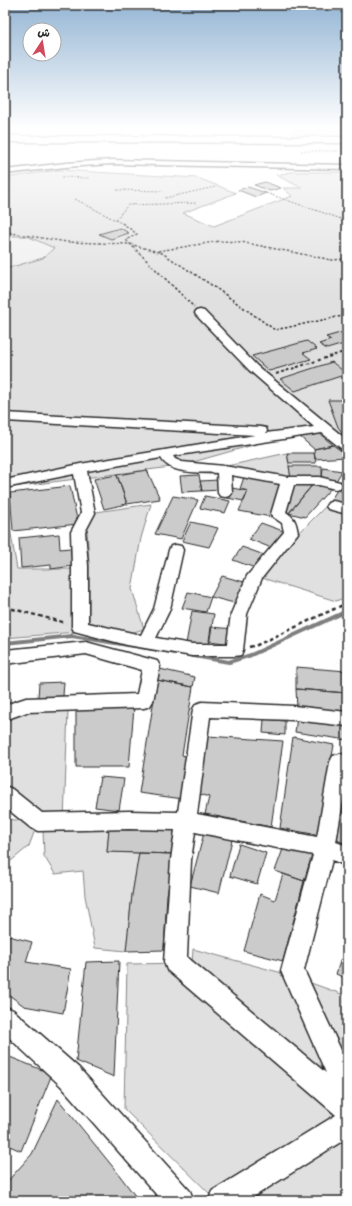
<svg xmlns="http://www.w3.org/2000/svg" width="352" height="1206" font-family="Dekko,'Playpen Sans Arabic',sans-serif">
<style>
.built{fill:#efefef}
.green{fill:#e0e0e0;stroke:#868686}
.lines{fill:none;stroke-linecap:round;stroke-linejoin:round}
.stream{stroke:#7e7e7e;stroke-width:4}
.building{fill:#cbcbcb;stroke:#2b2b2b}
.minor-casing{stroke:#2b2b2b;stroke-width:3}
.major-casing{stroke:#2b2b2b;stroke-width:3}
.path-far3{stroke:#2b2b2b;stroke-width:1;stroke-dasharray:2 1.5;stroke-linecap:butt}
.path-far2{stroke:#2b2b2b;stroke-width:1.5;stroke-dasharray:2.5 2;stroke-linecap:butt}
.path-far1{stroke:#2b2b2b;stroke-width:2;stroke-dasharray:3 2.5;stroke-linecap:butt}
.path{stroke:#2b2b2b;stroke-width:2.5;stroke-dasharray:4 3;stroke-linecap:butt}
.minor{fill:#fff;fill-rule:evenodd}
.major{fill:#fff;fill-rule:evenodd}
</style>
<rect width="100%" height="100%" fill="#fff"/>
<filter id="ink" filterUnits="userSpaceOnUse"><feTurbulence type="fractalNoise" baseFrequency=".025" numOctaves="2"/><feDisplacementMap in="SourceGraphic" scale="8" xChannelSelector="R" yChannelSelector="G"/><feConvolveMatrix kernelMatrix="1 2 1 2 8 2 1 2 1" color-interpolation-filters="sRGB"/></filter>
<g filter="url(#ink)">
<path class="built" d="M5,236H27L55,248L43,258L5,269Z"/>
<path class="green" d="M294,129H347V139H281L292,135Z
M59,170L198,178L236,193L183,213L214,226L292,196L283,188H302L276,175L291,172H347V443L249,359L313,428L179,466L5,488V269L43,258L54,248L27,236H5V178Z
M287,453L291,479L228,468L227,466Z
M5,499L17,569H73L76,632L5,638Z
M151,504L141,538L132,589L144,629L130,633L89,622V565L87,528L96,512Z
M325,507L347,512V595L346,597L336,601L262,578L280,552Z
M68,710L64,821L38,822L29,846L5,866V819L37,822L5,799V714L23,711Z
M109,828L107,852L139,853L132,895L126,951L95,948L85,896L83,871L55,874L44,856L43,831Z
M193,949L286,974L347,996V1201H217L124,1109L127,964L192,963Z"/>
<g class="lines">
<path class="stream" d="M5,643L72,636L177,653
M188,655L229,662L251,655L347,611"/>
</g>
<path class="building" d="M265,182L281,188L270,191L254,185Z
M248,187L266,193L256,197L238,190Z
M120,228L129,233L111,239L99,234Z
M347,331V343L327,349L319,344L331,340L326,337Z
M307,341L317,349L303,353L311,359L269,371L252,356Z
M332,362L347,374L295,391L280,379Z
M328,400H347V439L338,427Z
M319,433L333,445L314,449L300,437Z
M333,445L347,455V457L315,459L314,449Z
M287,453H314L316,463H289Z
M289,466H322V479H291Z
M323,468L342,471L336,481L322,479Z
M147,470L160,499L127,504L117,475Z
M117,475L127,504L104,509L94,479Z
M199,475L202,491L182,492L180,476Z
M345,475H347V492L337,490Z
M244,477L284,483L271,517L239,511L248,491L240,489Z
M219,480L221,490L202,491L200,481Z
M293,483H314L289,513L283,512Z
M314,483L332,487L305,517L289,513Z
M70,486L78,524L13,531L10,493Z
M232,488L248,491L244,501L227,498Z
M337,490L347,492V507L329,503Z
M173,496L198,500L181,539L155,534Z
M205,496L230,501L225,513L200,508Z
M191,522L218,528L209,547L182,541Z
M261,523L286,532L274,549L249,539Z
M59,534L60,549L70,548L73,566L51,569V565L21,568L19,538Z
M242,547L267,556L258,569L233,560Z
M222,576L248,583L238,604L211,597Z
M188,592L211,597L206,612L182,608Z
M192,611L214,614L209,645L186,644Z
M211,627L235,629L233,644L209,641Z
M296,667L347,671V693L296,689Z
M160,669L195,677L193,687L157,680Z
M157,680L193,687L182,755L188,757L183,799L139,793Z
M64,682L63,696L38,698L39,683Z
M296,689L347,693V713L297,708Z
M134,707L129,767H76V710Z
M297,717L347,724V740L295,732Z
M264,719L285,721V735L263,733Z
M207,736L283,741L271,827L205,814L209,797L200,794Z
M293,737L334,745L318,835L280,828Z
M100,777L124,779L119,810L95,807Z
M346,782L347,783V844L337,840Z
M109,828L176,830L175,854L107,852Z
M204,833L232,840L219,893L190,886Z
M239,844L266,853L257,884L230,876Z
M283,849L312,855L304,881L275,871Z
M139,853L175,854L167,895L164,950L126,951L132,895Z
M283,874L304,881L283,961L244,951L260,894L275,900Z
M5,935L32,942L26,962L71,969L63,1013L24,1006L5,992Z
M347,940V979L336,974Z
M119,961L114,1077L76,1061L86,962Z
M5,1055L52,1074L21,1151L5,1144Z
M58,1099L117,1172L139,1201H5V1184L32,1154Z"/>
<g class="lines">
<defs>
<path id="minor" d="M112,160L347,165V169L112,164L66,167L5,174V170L66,163Z
M200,310L204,311L257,366L347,440V450L342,449L322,433L173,456L175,459L182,462L224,466L288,477H319L340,482L342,485L340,488L335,489L319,485H294L286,512C295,518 296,522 298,533L262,578L247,614L243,650L241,655L235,656H192L127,645L74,631L72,627V566L71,532L81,513L74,474L5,488V480L80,464L255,435L5,421V413L261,427L266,428L267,431L266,433L314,427L249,370L196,315L195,313L196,311ZM161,458C170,475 200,472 217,473L218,493L220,496L225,497L230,496L232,493L231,475L280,484L271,514L273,517L282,523L284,532L247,576L231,614L227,644H192L156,638L170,609L183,550L181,546L176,545L171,546L169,550L154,609L141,635L88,623V566L85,532L95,513L87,471Z
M333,501L347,504V514L328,509L326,506L328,503Z
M86,642L157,661L160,666L153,701L150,706L144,708L27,712L5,720V705L26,698L137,694L142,670L86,654L5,664V650Z
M202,702L294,706L347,712V726L294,720L210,717L197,814L317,837L330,762L333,756L340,754L347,755V777L336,842L347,846V866L332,860L304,970L347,1063V1138L247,1201H208L212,1191L336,1115L167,970L164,962L171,860L175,830L129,829L38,831L31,828L5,807V786L12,789L42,813L129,811L178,812L193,709L196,704ZM195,832L313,855L281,971L326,1073L187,957L191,860Z
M5,1006L13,1010L79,1068L190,1191L194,1201H162L61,1086L5,1034Z"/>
<path id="major" d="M5,136L347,137V143L5,142Z"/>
</defs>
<use href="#minor" class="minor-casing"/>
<use href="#major" class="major-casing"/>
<path class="path-far3" d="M301,151H340
M62,177L89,178
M117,190L163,191
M266,193L347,221
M165,198L215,187
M75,199L123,224
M116,219L128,205L196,203"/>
<path class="path-far2" d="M122,223L137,234L126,240L194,307
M5,232L67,242L130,244L162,253L213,286L275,330L347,315
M158,251L220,241L241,242L332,260L347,259"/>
<path class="path-far1" d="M276,374L347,351"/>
<path class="path" d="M5,607L66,623
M249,647L257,645L347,603"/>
<use href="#minor" class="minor"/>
<use href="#major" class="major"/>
</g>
</g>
<linearGradient id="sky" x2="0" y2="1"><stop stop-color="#94b5d4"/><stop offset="0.43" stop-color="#fff"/><stop offset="1" stop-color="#fff" stop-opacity="0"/></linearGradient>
<rect width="352" height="298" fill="url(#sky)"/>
<rect width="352" height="1206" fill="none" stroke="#fff" stroke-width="20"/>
<rect x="10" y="10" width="332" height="1186" fill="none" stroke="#2b2b2b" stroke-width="1.5" filter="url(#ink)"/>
<g transform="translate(42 42) rotate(12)"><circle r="19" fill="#ffffff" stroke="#aaaaaa"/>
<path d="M0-3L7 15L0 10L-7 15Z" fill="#d1495b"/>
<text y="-6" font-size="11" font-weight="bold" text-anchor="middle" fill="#2b2b2b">ش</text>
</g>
</svg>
